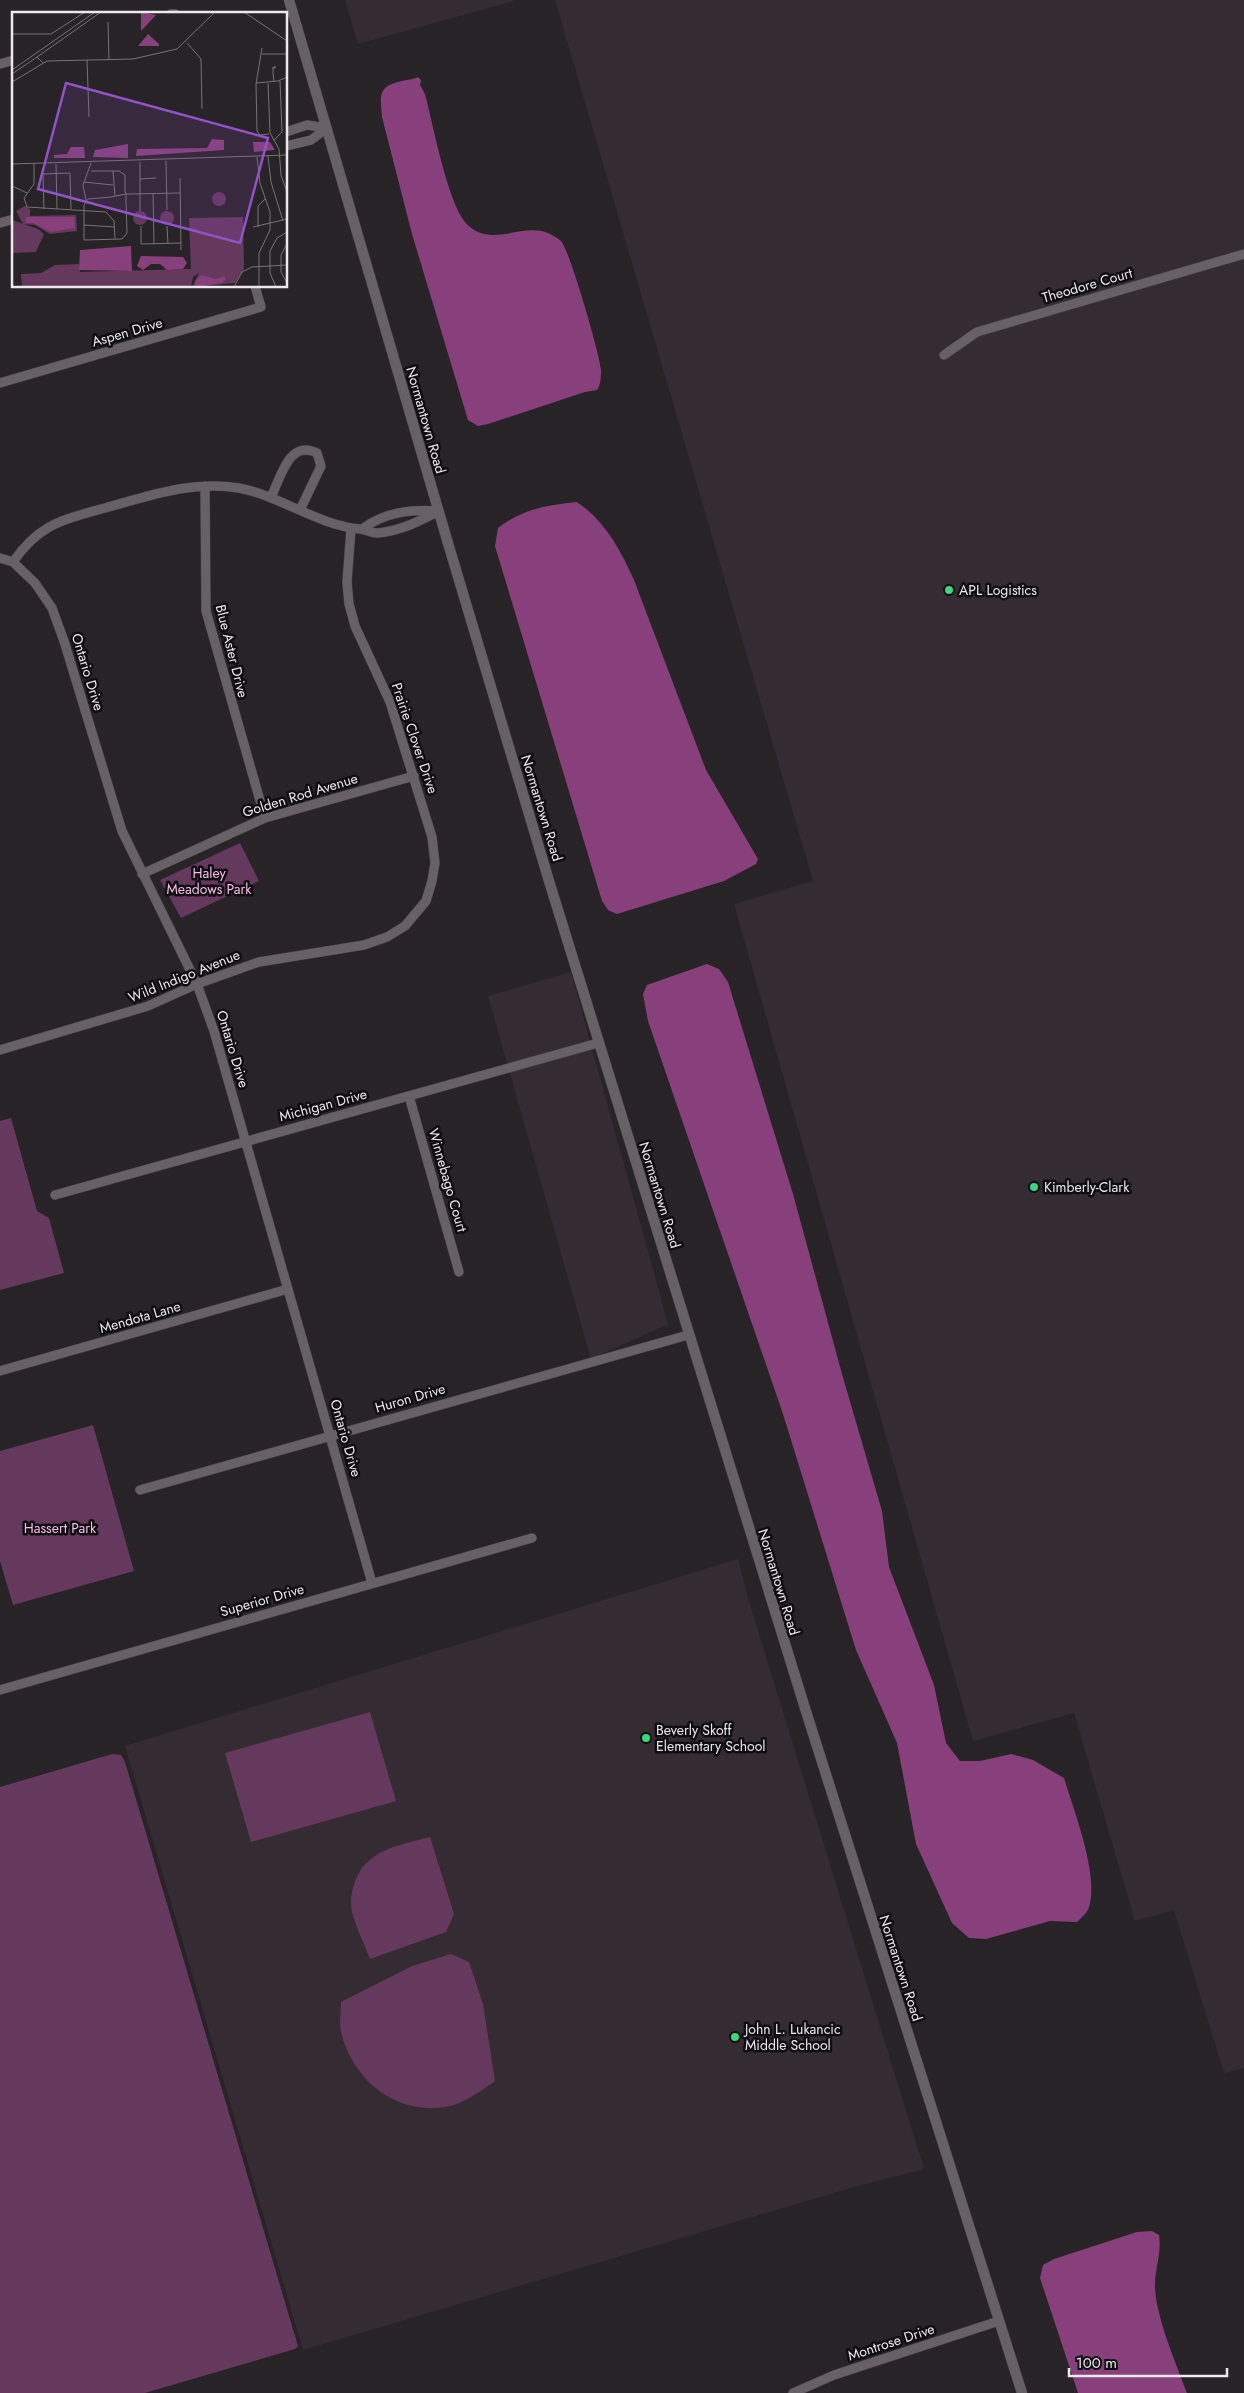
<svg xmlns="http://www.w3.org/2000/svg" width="1244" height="2393" font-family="Jost,sans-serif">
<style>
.built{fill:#352b33}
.green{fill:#65385d}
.water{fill:#87407b}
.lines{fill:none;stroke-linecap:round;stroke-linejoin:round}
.minor-casing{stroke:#464245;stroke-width:10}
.tertiary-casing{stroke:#464245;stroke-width:11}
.minor{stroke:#676165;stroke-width:9}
.tertiary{stroke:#676165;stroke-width:10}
.poi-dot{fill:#38d880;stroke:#0f0d0f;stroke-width:2}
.labels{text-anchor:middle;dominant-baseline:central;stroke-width:5;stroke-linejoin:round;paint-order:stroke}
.street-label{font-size:14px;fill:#ece8eb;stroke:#0f0d0f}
.poi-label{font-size:14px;fill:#ece8eb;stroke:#0f0d0f;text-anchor:start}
.park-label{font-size:14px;fill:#f8bcec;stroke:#0f0d0f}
.inset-road{fill:none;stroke:#767275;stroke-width:1}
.view{fill:#9252c8;fill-opacity:0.15;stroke:#9252c8;stroke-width:2.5}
.inset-edge{fill:none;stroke:#ece8eb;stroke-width:2.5}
</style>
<rect width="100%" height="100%" fill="#282327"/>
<path class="built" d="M345,0H517L358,44Z
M555,0H1244V2068L1224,2073L1174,1910L1135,1921L1074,1713L973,1741L734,904L813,881Z
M571,972L668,1324L591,1359L488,996Z
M738,1559L747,1595L924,2169L854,2187L303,2350L125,1746Z"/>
<path class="green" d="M240,843L259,881L181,918L160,880Z
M11,1118L37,1211L49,1218L64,1273L0,1290V1121Z
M93,1425L134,1571L13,1605L0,1561V1451Z
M370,1712L396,1801L251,1842L225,1753Z
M112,1754L121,1755L125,1762L298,2346L295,2349L145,2393H0V1787Z
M430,1837L454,1914L446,1932L370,1959C364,1943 356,1928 352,1912C350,1903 351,1893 354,1885C364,1850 399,1845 430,1837Z
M451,1954L469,1962L483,2004L495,2081C479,2092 464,2104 445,2107C395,2115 352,2079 341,2032C339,2023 341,2011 341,2002L412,1966Z"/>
<path class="water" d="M418,77L421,80L420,85L425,94C433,124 447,200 465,222C489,250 521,222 548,233C552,235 558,238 561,241C570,251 599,352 601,369C601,376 601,385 597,390L585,392L488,424L478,426L468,420L412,234L382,117C380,95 378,86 402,81C409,79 413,80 418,77Z
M577,502C605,521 620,549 634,580L706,770L758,859L756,864L724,881L617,914L608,910L602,901L495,546L498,528C522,509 548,505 577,502Z
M707,964L719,969L728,982L793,1194L842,1374L882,1511L889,1567L934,1685L946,1743L960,1761H980L1011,1754L1033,1760L1064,1778C1074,1811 1099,1874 1089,1907C1088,1912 1081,1918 1077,1922L1050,1921L986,1939L969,1938L952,1923L916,1844L897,1743L856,1650L783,1414L648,1021L643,994L647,985Z
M1152,2231L1159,2235C1162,2254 1154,2270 1155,2289C1157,2319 1176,2364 1187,2393H1078L1040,2278L1043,2265L1054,2259L1137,2232Z"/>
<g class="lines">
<defs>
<path id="minor" d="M171,14H175
M0,64L14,60
M286,132L307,125L327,128
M286,146L311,140L327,128
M0,223L14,219
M944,355L977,332L1244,254
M0,383L261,307L255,286
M205,486L206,611L265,818
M271,497C281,477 289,439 317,453L321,466L300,510
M362,529C385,512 411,509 439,511
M0,558L13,562L35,583L52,608L64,641L122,831L197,984L214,1031L372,1583
M13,562C39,524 62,520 105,508C148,496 193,480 239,488C281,496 317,525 360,529C366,529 372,534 378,533C400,531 420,521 439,511
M142,874L265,818L414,776
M0,1050L148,1006L197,984L259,962L364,945L387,937L405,926L426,901L432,881L435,863L432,837L390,702L355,626L349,604L347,582L351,529
M409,1096L459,1272
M55,1195L598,1043
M0,1371L288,1289
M140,1490L688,1335
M0,1690L532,1538
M793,2393L834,2375L999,2321"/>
<path id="tertiary" d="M289,0C375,294 460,588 549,881C702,1386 862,1890 1022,2393"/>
</defs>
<use href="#minor" class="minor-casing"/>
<use href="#tertiary" class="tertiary-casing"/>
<use href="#minor" class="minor"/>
<use href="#tertiary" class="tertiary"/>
</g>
<g class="poi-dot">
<circle cx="949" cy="590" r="5"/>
<circle cx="1034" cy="1187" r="5"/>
<circle cx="646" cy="1738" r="5"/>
<circle cx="735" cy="2037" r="5"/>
</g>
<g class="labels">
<g class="street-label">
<text transform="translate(1087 285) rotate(-16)">Theodore Court</text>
<text transform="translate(127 332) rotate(-16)">Aspen Drive</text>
<text transform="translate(426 420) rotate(74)">Normantown Road</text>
<text transform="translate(232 651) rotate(76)">Blue Aster Drive</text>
<text transform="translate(88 672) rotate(73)">Ontario Drive</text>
<text transform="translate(415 738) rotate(71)">Prairie Clover Drive</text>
<text transform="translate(300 795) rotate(-17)">Golden Rod Avenue</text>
<text transform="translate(542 808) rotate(73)">Normantown Road</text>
<text transform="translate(184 976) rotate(-22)">Wild Indigo Avenue</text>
<text transform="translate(233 1049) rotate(73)">Ontario Drive</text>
<text transform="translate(323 1105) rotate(-15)">Michigan Drive</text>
<text transform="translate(448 1180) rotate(74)">Winnebago Court</text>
<text transform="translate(660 1195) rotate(73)">Normantown Road</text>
<text transform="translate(140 1317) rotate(-16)">Mendota Lane</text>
<text transform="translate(410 1398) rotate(-16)">Huron Drive</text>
<text transform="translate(346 1438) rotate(74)">Ontario Drive</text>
<text transform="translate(779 1582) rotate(73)">Normantown Road</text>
<text transform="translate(262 1600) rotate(-16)">Superior Drive</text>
<text transform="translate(901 1968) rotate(72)">Normantown Road</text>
<text transform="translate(891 2342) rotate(-18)">Montrose Drive</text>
</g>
<g class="poi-label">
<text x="959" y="590">APL Logistics</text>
<text x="1044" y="1187">Kimberly-Clark</text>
<text x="656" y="1730">Beverly Skoff<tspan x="656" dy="16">Elementary School</tspan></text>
<text x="745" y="2029">John L. Lukancic<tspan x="745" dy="16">Middle School</tspan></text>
</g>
<g class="park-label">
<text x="209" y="873">Haley<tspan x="209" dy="16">Meadows Park</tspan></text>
<text x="60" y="1528">Hassert Park</text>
</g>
</g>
<g transform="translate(12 12)">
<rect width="275" height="275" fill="#282327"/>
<path d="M200 187a7 7 0 1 1 14 0a7 7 0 1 1-14 0ZM13,194L18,197V204L64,203L65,219L38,222L23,213L11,212L4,199ZM121 206a7 7 0 1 1 14 0a7 7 0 1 1-14 0ZM148 206a7 7 0 1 1 14 0a7 7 0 1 1-14 0ZM231,205L232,257L223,271L180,275L187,261L181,265L179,275H10L9,262L29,261L43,253L67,252L68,260L179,257L177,206ZM0,208L26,217L32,222L24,240L0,241Z" fill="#65385d"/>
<path d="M129,0L144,3L129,19ZM136,22L147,32V34H126ZM200,127L212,128V138L124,144L125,137L195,136ZM241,130H258L263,138L242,140ZM116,132V146L81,145L83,138ZM59,135H72L73,146H42V143L55,142ZM14,205H62L63,216L39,220L21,211H14ZM119,234L120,259L67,258L68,238ZM129,244L171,245L175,251L171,257L155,258L148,252H139L131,258L125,254ZM189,263L204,267L212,264L214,267L210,271L184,275L183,269Z" fill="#87407b"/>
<path class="inset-road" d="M232,0L275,29M96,10L97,48M0,22H39L73,0M175,31L189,47L190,97M250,36L244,72L245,119L248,123L257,122M250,42H275M75,48L77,105M31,51L25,45L89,0M261,57L264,55H261V61L262,70M0,58L83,0M0,62L25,45M0,70L35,49L121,47L165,37L203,0M244,71L266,69L275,65M256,71L258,121L267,137L269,163L275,180M262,128L270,120L268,69M256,144L259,170L271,209M245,145L248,171L258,200V218L247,241V275M154,149L155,198M128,150V199M0,152L275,143M22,152V172L12,186L15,195L94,200L102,209L103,227M44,152L45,197M79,159H107L113,163V179L114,182V189L115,221L110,227L72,228V193L76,187L99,185L114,182H118L168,181M101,159L103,184M168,166L169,238M128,167L144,166M72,170L101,173M0,174L15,181M141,181L142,232M74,188L71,173L79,151M32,197L31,162L58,161L59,197M72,213L103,215M129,214V232L169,231M155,214L156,232M241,215L275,207M246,215V194L253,187M275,232L269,243V260L275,271M222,275L230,260L240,255L275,253M264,275L258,261V239L265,226L275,220"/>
<path class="view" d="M54,71L256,126L228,231L26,177Z"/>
<rect width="275" height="275" class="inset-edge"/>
</g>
<path d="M1069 2368v8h158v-8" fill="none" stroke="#ece8eb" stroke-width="2.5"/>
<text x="1076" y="2368" font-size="15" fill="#ece8eb" stroke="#0f0d0f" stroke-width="4" paint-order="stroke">100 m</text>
</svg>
